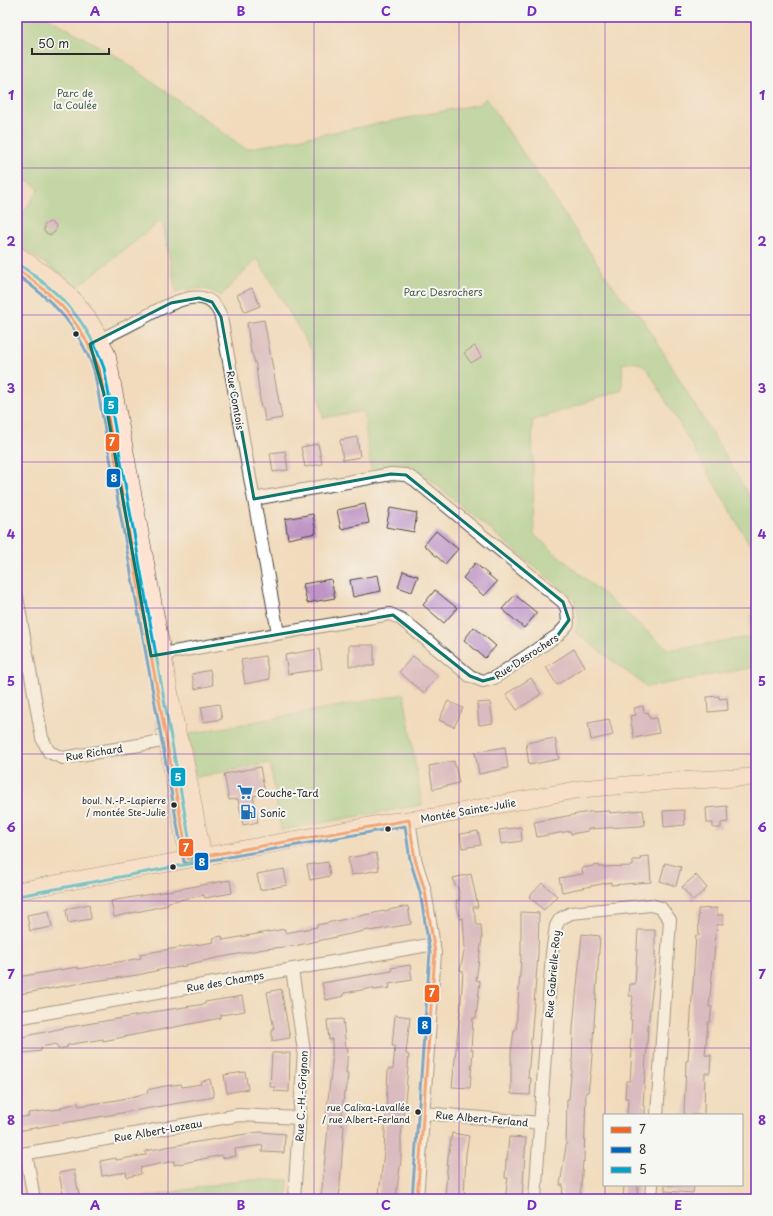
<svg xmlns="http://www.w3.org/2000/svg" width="773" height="1216" font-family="'Playpen Sans',sans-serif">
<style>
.green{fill:#8ed189;stroke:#5c7e5a}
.building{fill:#bf95c4}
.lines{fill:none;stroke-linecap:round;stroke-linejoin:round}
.street-casing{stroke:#494541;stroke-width:14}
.secondary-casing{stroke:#494541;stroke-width:18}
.street{stroke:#fff;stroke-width:12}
.secondary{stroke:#fee3d2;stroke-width:17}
.bus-1-casing{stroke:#f6f6f2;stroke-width:6}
.bus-2-casing{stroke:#f6f6f2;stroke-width:6}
.bus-3-casing{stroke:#f6f6f2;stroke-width:6}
.bus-1{stroke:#f26522;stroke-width:3}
.bus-2{stroke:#0065bd;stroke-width:3}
.bus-3{stroke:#02a3c6;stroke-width:3}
.marked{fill:none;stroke:#0f766e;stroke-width:3;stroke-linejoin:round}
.grid{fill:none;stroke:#7b2cbf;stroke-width:1;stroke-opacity:0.55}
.bus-dot{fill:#2b2b2b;stroke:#f6f6f2;stroke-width:1.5}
.labels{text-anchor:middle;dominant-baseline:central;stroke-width:4;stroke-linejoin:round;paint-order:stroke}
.bus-label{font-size:9px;fill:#2b2b2b;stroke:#f6f6f2;text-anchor:end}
.park-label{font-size:10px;fill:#495d47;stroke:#f6f6f2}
.street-label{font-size:10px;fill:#2b2b2b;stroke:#f6f6f2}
.poi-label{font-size:10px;fill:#2b2b2b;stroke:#f6f6f2;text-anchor:start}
.line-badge{stroke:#f6f6f2;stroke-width:1.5}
.badge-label{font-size:11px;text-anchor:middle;font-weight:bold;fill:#fff}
.neatline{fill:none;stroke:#7b2cbf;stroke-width:1.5}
.grid-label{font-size:13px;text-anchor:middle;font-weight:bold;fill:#7b2cbf}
</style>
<rect width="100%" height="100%" fill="#f6f6f2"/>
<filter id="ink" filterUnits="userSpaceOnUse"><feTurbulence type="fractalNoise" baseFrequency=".025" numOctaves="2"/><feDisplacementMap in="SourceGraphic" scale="8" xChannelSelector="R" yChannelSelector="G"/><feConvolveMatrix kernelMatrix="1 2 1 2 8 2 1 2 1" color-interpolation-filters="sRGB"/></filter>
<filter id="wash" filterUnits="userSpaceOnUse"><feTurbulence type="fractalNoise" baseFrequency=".012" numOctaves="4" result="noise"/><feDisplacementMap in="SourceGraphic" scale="16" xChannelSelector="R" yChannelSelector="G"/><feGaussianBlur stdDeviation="0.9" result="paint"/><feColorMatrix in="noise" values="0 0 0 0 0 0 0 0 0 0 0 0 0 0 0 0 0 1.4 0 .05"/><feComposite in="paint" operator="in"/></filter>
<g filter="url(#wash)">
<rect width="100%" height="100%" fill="#f1dbbc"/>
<path class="green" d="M17,17H47L118,57L246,149L480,104L486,98L608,279L622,298L643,319L756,507V555L648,370C639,361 634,361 622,364V390L532,421L534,535L669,650L749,637L756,585V667L647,687L575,632C580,620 579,610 573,598L418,470L403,464L371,469L363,411L323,418L312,351L257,258L221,296C207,286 192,288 176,291L163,224L158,223L76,288L63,276L17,244V222L39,189L17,174Z
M404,694L422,805L281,830L270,763L196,777L189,734Z
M240,1180H288L287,1199H136Z"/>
<g id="blocks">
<path class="building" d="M50,222L56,225L55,232L50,235L44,232V225Z
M252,288L260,306L245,312L237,295Z
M264,320L282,418L265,421L263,408H261L256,366L252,353H251L247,323Z
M475,346L481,357L471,363L464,353Z
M357,437L360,457L343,460L340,440Z
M318,444L322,464L305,467L301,447Z
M285,451L288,470L273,472L270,453Z
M365,504L369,523L341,529L337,510Z
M390,508L417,513L414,532L386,527Z
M313,514L316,533L288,539L285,519Z
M436,531L458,549L445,564L424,545Z
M475,563L497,582L484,596L463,578Z
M403,571L418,576L412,592L398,587Z
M378,575L381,591L353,597L350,580Z
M331,579L335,598L307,603L303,584Z
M435,590L457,608L444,623L423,605Z
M515,595L537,613L524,628L502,609Z
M474,627L496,646L485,658L464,640Z
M349,645H374V666H349Z
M319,649L322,669L288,674L285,655Z
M574,649L585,666L557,685L546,667Z
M265,656L270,679L245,684L241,660Z
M413,656L438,676L424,693L399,672Z
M210,670L213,685L195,689L192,674Z
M531,678L541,694L517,710L506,694Z
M719,696V699L727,698L728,710L708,712L707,697Z
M448,701L463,708L454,727L439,720Z
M490,702L493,723L479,725L477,703Z
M219,704L222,719L204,722L201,707Z
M643,706L644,713L648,712L650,719L656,718L659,733L634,738L630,716L636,715L634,708Z
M609,719L613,735L591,740L588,723Z
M555,738L559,759L529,765L526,743Z
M505,747L508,768L479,774L475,752Z
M454,761L459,783L433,789L429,766Z
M260,767L265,794L253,796L258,822L243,825L238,799L229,800L224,774Z
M727,806L728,822L721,823V828H713V823H707L706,808Z
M643,810L645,825L640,826L588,829V831L571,834L570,831L537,837L534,822L589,812L610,811V813Z
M684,810L685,825L664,827L663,811Z
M521,827L522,841L501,844L499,830Z
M478,831L481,845L462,848L460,834Z
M376,853L379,870L351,875L348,858Z
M649,856L651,882L611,885V882L562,892L559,878L583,874L582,868L599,865V867L633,866V860H641L640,857Z
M328,862L330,876L310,880L307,865Z
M665,863L681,867L676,886L660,881Z
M284,869L287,885L260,890L257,874Z
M471,874L478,907H473L477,925H481L482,938L476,980L480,981L476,1018H473L471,1050H473L470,1088L452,1087L461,1002L463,971L460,970L465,948L463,918L460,919L456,900H460L458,888L455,885L453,878Z
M696,875L707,888L693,901L682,887Z
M230,880L232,893L205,898L204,895L168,902V905L114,917L111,901Z
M542,883L557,896L544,910L529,897Z
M89,904L91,919L68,923L66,909Z
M408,906L411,924L370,931L369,930L294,946L264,949L212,959L185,965L186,966L168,969V968L138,975L87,982L20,994L17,977L78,967V969L141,958L140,954L214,942L213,938L222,936L223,940L285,929V933L317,927V925Z
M717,908V915H723V924L717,925L709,1007H712L710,1022H708L705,1055H711L710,1073H705L704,1115H684L686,1061H688L696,935L699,936L698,909Z
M49,911L52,927L30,931L27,915Z
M521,912L539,913L538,954L528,1078H531L530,1095L511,1094V1053L514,1030H516L521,958Z
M638,930H655V956L656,957L648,1027L643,1106H645V1115H627L628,1098H625L626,1081H630L632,1050H630L632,1020H630L633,996H629L630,984H635Z
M582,934L600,936L591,1069L588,1092H586L584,1162L583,1161L580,1199H562L563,1185H560L566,1146L567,1099H569L571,1074H572L573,1027Z
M410,965L412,980L389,984L390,988L373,990V988L344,993V996L326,1000L322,983L392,971L391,968Z
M281,989L290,1038L272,1041V1029H274L267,992Z
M242,996L245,1011L221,1015V1018L103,1041V1039L67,1045L68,1047L58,1049L56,1044L41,1047V1051L24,1053L22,1037L63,1028L152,1013V1012L205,1004V1002Z
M395,1015L410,1017L406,1054L409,1055L406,1091L401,1137V1160L396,1196L379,1194L384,1152L388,1069H393L395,1046H392Z
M343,1019L346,1048H348L346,1074H348L346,1092H344L341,1125L344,1126L339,1199H321L329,1117H326L332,1064V1039L329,1040L327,1020Z
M272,1053H290L289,1092L274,1091L275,1087H270Z
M245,1072L248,1089L227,1093L224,1075Z
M210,1079L214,1097L17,1131V1118L29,1116L28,1113L61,1109V1107L78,1103L79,1106L117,1100L148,1093L147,1090L165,1086L181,1084L182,1087L201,1084L200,1082Z
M259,1132L285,1134L284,1153L262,1152L263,1145L235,1149L236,1156L222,1158V1155L174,1165V1161L140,1168L141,1174L127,1177L126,1172L102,1176L100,1161L116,1158V1160L146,1155L145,1151L166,1147Z
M452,1133L469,1136L466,1153L464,1199L445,1197L448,1157Z
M509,1137L526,1138L522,1199H505L508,1178H505L506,1160H507Z
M74,1170L80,1199H64L59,1173Z
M624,1185H638L637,1199H623Z
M665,1185H694L693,1193L665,1191Z"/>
</g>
</g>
<g filter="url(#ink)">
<use href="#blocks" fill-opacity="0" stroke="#494541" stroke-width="1"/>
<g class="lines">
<defs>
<path id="street" d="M90,344C106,337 122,329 137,321C160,309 208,277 221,317L278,633
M17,597L42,738L49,752L63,758L174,739
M151,656L390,614L401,619L470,676L483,681L494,678L558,635L568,624L567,609L563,602L415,480L406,475L391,474L254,499
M409,820L415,859L425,891L435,953L417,1199
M292,969L304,1051L294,1199
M17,1018L434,944
M423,1113L541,1123
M26,1153L34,1199
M17,1155L239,1115L300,1118
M535,1199L552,953L556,926L560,919L571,913L651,905L661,908L670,920L657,1115
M651,1199L652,1185"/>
<path id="secondary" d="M17,255C64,288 84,301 107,355L178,738L183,751L203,857
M164,722L188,859
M17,891L390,822L433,817L581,789L673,781L756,777"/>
</defs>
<use href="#street" class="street-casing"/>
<use href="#secondary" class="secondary-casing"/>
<use href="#street" class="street"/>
<use href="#secondary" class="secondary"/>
<defs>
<path id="bus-1" d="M17,269C57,297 82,322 99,369L188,859L409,820L415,859L425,891L435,953L417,1199"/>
<path id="bus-2" d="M17,275C55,302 78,326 94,370L184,862L189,864L405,826L410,860L420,892L430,953L412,1199"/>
<path id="bus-3" d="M18,896L189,864L193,859L104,368C87,319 61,294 20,265"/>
</defs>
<use href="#bus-1" class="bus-1-casing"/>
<use href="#bus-2" class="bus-2-casing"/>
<use href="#bus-3" class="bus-3-casing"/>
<use href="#bus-1" class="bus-1"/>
<use href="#bus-2" class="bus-2"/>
<use href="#bus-3" class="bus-3"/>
</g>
</g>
<path d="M0 0H773V1216H0ZM199,298L212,302L221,317L254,499L391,474L406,475L563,602L569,620L558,635L494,678L483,681L470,676L393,615L151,656L104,394L90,344L171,303Z" fill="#f1dbbc" fill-opacity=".55" fill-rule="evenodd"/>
<path class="marked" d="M199,298L212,302L221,317L254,499L391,474L406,475L563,602L569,620L558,635L494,678L483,681L470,676L393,615L151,656L104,394L90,344L171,303Z"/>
<path class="grid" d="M168,17V1199M314,17V1199M459,17V1199M605,17V1115M17,168H756M17,315H756M17,462H756M17,608H756M17,754H756M17,901H756M17,1048H756M605,1185V1199"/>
<defs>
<symbol id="supermarket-bare" viewBox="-9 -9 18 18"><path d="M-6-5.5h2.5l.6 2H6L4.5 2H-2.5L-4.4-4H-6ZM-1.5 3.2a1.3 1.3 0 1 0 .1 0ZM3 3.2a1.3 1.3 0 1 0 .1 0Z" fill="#1f6fb2" stroke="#f6f6f2" stroke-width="2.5" paint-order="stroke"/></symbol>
<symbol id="fuel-bare" viewBox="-9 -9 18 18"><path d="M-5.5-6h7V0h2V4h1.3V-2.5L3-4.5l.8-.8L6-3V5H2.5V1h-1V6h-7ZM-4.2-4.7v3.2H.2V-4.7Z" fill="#1f6fb2" stroke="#f6f6f2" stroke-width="2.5" paint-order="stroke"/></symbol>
</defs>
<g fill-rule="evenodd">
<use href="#supermarket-bare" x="234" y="781" width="22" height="22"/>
<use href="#fuel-bare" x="237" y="801" width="22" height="22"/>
</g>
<g class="bus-dot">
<circle cx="76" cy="334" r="3.5"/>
<circle cx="174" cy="805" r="3.5"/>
<circle cx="388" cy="829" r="3.5"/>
<circle cx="173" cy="867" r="3.5"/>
<circle cx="418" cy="1112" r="3.5"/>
</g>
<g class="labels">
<g class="bus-label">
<text x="166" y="800">boul. N.-P.-Lapierre<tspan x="166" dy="12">/ montée Ste-Julie</tspan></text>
<text x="410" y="1107">rue Calixa-Lavallée<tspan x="410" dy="12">/ rue Albert-Ferland</tspan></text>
</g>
<g class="park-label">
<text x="75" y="92">Parc de<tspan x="75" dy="12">la Coulée</tspan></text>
<text x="443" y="291">Parc Desrochers</text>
</g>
<g class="street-label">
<text transform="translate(236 400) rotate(80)">Rue Comtois</text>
<text transform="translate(526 656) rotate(-33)">Rue Desrochers</text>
<text transform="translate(94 752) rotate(-9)">Rue Richard</text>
<text transform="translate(468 810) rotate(-10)">Montée Sainte-Julie</text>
<text transform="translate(552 974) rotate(-85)">Rue Gabrielle-Roy</text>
<text transform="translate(225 981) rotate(-10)">Rue des Champs</text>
<text transform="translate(301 1096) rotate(-87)">Rue C.-H.-Grignon</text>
<text transform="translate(482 1118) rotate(5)">Rue Albert-Ferland</text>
<text transform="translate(158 1130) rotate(-10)">Rue Albert-Lozeau</text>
</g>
<g class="poi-label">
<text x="257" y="792">Couche-Tard</text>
<text x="260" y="812">Sonic</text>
</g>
</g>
<g class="line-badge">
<rect x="103" y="396" width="16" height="19" rx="4" fill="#02a3c6"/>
<rect x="105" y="433" width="15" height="19" rx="4" fill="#f26522"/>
<rect x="106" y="468" width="15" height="20" rx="4" fill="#0065bd"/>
<rect x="170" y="767" width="16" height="20" rx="4" fill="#02a3c6"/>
<rect x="178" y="838" width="16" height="19" rx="4" fill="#f26522"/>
<rect x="194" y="852" width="15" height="19" rx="4" fill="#0065bd"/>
<rect x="424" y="984" width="16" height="19" rx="4" fill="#f26522"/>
<rect x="417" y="1016" width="15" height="19" rx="4" fill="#0065bd"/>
</g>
<g class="badge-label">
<text x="111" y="409">5</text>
<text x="112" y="446">7</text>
<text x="114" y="482">8</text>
<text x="178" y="781">5</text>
<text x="186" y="852">7</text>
<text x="202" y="866">8</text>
<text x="432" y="997">7</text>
<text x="425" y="1029">8</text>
</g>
<rect width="773" height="1216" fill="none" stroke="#f6f6f2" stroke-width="44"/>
<rect x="603" y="1114" width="140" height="72" fill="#f6f6f2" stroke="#a5a5a2"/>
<rect x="611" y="1127" width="20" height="6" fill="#f26522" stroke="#a5a5a2"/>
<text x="639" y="1134" font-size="12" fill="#2b2b2b">7</text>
<rect x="611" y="1147" width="20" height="6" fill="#0065bd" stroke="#a5a5a2"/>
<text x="639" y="1154" font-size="12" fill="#2b2b2b">8</text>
<rect x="611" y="1167" width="20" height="6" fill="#02a3c6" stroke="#a5a5a2"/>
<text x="639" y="1174" font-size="12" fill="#2b2b2b">5</text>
<path d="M32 48v6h77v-6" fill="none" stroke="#2b2b2b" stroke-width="2"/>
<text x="38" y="48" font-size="12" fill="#2b2b2b" stroke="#f6f6f2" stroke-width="3" paint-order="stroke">50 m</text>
<rect x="22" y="22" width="729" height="1172" class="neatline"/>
<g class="grid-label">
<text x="95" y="16">A</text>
<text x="241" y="16">B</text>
<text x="386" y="16">C</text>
<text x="532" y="16">D</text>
<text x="678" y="16">E</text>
<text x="11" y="100">1</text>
<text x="762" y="100">1</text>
<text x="11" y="246">2</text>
<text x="762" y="246">2</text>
<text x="11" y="393">3</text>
<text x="762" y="393">3</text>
<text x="11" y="539">4</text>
<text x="762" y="539">4</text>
<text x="11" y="686">5</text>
<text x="762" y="686">5</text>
<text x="11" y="832">6</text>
<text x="762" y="832">6</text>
<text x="11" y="979">7</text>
<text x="762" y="979">7</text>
<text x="11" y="1125">8</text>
<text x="762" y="1125">8</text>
<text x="95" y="1210">A</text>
<text x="241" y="1210">B</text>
<text x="386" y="1210">C</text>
<text x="532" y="1210">D</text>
<text x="678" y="1210">E</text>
</g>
</svg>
